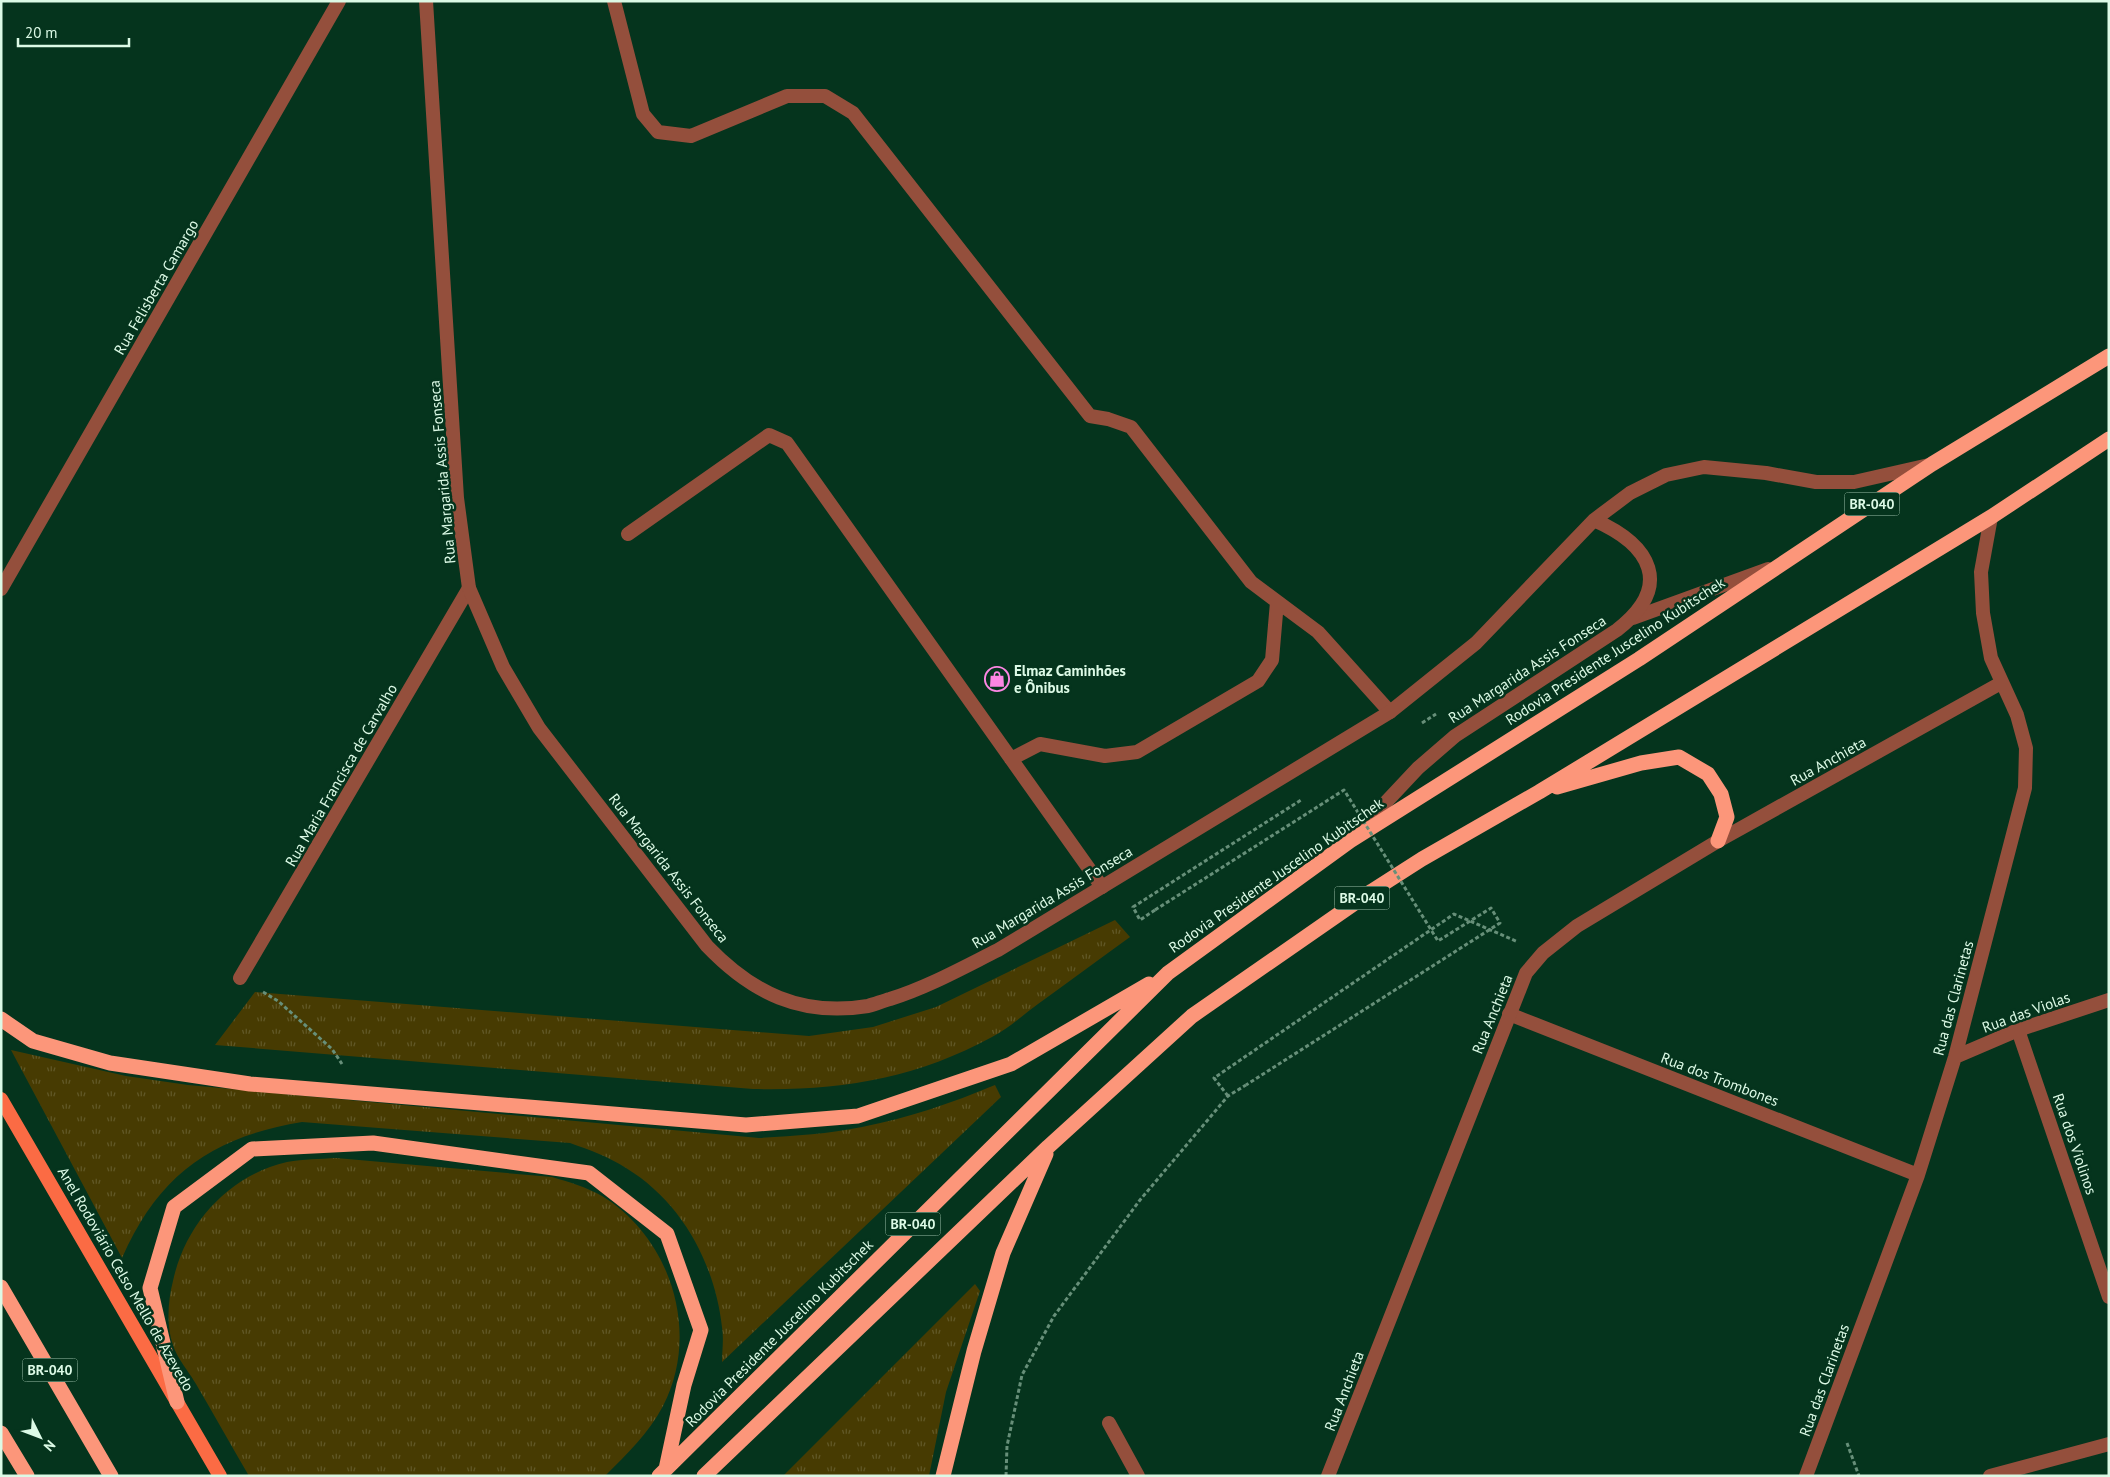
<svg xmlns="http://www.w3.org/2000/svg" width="2110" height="1477" font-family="'PT Sans',sans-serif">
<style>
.grass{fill:url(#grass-tufts)}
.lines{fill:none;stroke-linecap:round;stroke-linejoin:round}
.path{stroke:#678f79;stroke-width:3;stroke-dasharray:4 2.5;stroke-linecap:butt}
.service{stroke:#944f3c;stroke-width:14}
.minor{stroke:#944f3c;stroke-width:14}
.tertiary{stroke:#944f3c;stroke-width:14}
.primary{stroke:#fb6b44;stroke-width:14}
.motorway{stroke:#fc967a;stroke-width:15}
.path-bridge{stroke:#678f79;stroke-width:3;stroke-dasharray:4 2.5;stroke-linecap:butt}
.labels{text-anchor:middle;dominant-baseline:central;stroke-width:5;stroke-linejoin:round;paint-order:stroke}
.shield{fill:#05341d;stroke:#9cbfaa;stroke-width:1}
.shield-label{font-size:14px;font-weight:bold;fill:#dcfae6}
.street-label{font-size:15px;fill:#dcfae6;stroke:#05341d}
.poi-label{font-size:15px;font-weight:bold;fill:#dcfae6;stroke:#05341d;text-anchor:start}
</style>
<defs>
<pattern id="grass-tufts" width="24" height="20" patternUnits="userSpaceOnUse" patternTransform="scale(1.25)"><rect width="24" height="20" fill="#473b02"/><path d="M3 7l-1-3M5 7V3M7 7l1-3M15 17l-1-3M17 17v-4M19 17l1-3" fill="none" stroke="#615827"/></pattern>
</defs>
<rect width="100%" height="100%" fill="#05341d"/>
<path class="grass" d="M1115,920L1130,937C1099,959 1069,982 1038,1004C1023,1015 1008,1029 992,1037C915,1079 839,1091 753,1089L215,1045L255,992L809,1036L873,1027L936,1007Z
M11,1050L126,1076L188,1085L759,1138C793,1136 828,1134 862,1127C908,1118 952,1103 995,1085L1001,1097L722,1362C722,1351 724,1339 722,1327C715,1264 682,1202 626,1168C609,1157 590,1150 570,1143L302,1122C212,1137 159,1174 122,1258Z
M336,1158L552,1177C569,1182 586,1187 602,1196C671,1238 701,1333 663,1406C648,1434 627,1454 605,1476H249C231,1445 214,1415 196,1384C189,1372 177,1358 173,1345C166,1326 168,1300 173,1281C185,1224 229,1175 287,1162C304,1159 320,1159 336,1158Z
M975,1284L980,1291L946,1392L929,1476H783Z"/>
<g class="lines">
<path class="path" d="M1422,723L1436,714
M1155,910L1140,920L1133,907L1301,800
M263,992L278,1001L332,1049L342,1064
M1228,1096L1214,1078L1454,914L1518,942
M1847,1443L1859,1476
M1006,1476L1007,1446L1022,1375L1054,1316L1140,1200L1228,1096L1246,1085"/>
<path class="service" d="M614,1L643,114L658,132L691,136L787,96H825L853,113L1090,416L1108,419L1131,427L1251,582L1318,632L1390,712
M628,534L769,435L787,443L1102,887
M1633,618L1768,569
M1011,759L1040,744L1105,756L1137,752L1258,681L1272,660L1277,602"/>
<path class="minor" d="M1,589L339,1
M1718,841L2001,683
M240,978L469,588
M1509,1014L1918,1175
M2018,1030L2109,1297
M1955,1057L2018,1030L2109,1000
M1109,1423L1138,1476
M1806,1476L1918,1175L1955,1057L2025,788L2026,748L2017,715L1991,658L1983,613L1981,572L1991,517
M1990,1476L2109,1444"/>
<path class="tertiary" d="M426,1L457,498L469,588L503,667L539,728L707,946C752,993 801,1017 868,1006C875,1004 883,1001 890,999C928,987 962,968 998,950L1390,712L1476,643L1594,520L1630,493L1666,475L1704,467L1766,473L1816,482H1854L1929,465
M1357,833L1418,768L1455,736L1617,630C1674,586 1651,545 1594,520
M1328,1476L1526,973L1543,953L1577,926L1718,841"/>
<path class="primary" d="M1,1099L220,1476"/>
<path class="motorway" d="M1557,787L1641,763L1679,757L1708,774L1721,794L1727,817L1718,841
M1,1019L33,1041L110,1063L250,1084L746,1125L858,1116L1011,1064L1149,984
M1,1287L111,1476
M177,1402L150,1288L174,1207L252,1149L373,1143L589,1173L667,1234L701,1330L684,1385L666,1469
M1,1433L27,1476
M659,1476L1168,973L1350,841L1639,659L1932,464L2109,356
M704,1476L1048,1147L1192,1016L1372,891L1422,859L1539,792L1991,517L2109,439
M943,1476L974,1351L1003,1253L1046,1154"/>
<path class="path-bridge" d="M1155,910L1344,790L1438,941L1491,908L1500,923L1246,1085"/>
</g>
<defs>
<symbol id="shop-ring" viewBox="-11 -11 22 22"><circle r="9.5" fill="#05341d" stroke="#fd86e3" stroke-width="1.5"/><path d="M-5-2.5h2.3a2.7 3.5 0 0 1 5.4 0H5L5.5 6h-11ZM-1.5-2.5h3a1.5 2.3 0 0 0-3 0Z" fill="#fd86e3"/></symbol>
</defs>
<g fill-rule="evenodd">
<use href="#shop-ring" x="983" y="665" width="28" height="28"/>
</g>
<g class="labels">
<g class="shield">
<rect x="1844.5" y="492.5" width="55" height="23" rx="4"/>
<rect x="1334.5" y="886.5" width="55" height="23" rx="4"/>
<rect x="885.5" y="1212.5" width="55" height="23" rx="4"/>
<rect x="22.5" y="1358.5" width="55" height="23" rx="4"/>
</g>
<g class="shield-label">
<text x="1872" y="504">BR-040</text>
<text x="1362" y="898">BR-040</text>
<text x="913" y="1224">BR-040</text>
<text x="50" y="1370">BR-040</text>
</g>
<g class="street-label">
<text transform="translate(156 287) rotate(-60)">Rua Felisberta Camargo</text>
<text transform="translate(442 472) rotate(-95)">Rua Margarida Assis Fonseca</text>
<text transform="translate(1615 651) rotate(-33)">Rodovia Presidente Juscelino Kubitschek</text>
<text transform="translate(1527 669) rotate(-33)">Rua Margarida Assis Fonseca</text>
<text transform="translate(1828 761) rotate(-29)">Rua Anchieta</text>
<text transform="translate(341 775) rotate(-60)">Rua Maria Francisca de Carvalho</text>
<text transform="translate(669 868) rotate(52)">Rua Margarida Assis Fonseca</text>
<text transform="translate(1276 875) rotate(-35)">Rodovia Presidente Juscelino Kubitschek</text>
<text transform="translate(1052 897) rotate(-31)">Rua Margarida Assis Fonseca</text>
<text transform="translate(1953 998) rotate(-75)">Rua das Clarinetas</text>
<text transform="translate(2026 1012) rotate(-20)">Rua das Violas</text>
<text transform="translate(1492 1014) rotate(-68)">Rua Anchieta</text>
<text transform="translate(1720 1079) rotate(21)">Rua dos Trombones</text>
<text transform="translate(2075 1144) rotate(71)">Rua dos Violinos</text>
<text transform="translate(126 1279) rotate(60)">Anel Rodoviário Celso Mello de Azevedo</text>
<text transform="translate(779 1333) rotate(-45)">Rodovia Presidente Juscelino Kubitschek</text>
<text transform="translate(1824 1380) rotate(-70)">Rua das Clarinetas</text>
<text transform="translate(1344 1391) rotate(-69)">Rua Anchieta</text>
</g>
<g class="poi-label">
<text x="1014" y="670">Elmaz Caminhões<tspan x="1014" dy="17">e Ônibus</tspan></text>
</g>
</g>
<rect width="2110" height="1477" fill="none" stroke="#dcfae6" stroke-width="5"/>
<g transform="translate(40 1437) rotate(132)" stroke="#05341d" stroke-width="4" paint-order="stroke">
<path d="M0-4L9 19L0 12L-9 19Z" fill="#dcfae6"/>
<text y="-8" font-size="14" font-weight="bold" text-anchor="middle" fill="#dcfae6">N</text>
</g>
<path d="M18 38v8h111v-8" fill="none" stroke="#dcfae6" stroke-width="2.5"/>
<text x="25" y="38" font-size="15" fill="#dcfae6" stroke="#05341d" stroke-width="4" paint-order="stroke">20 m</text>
</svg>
